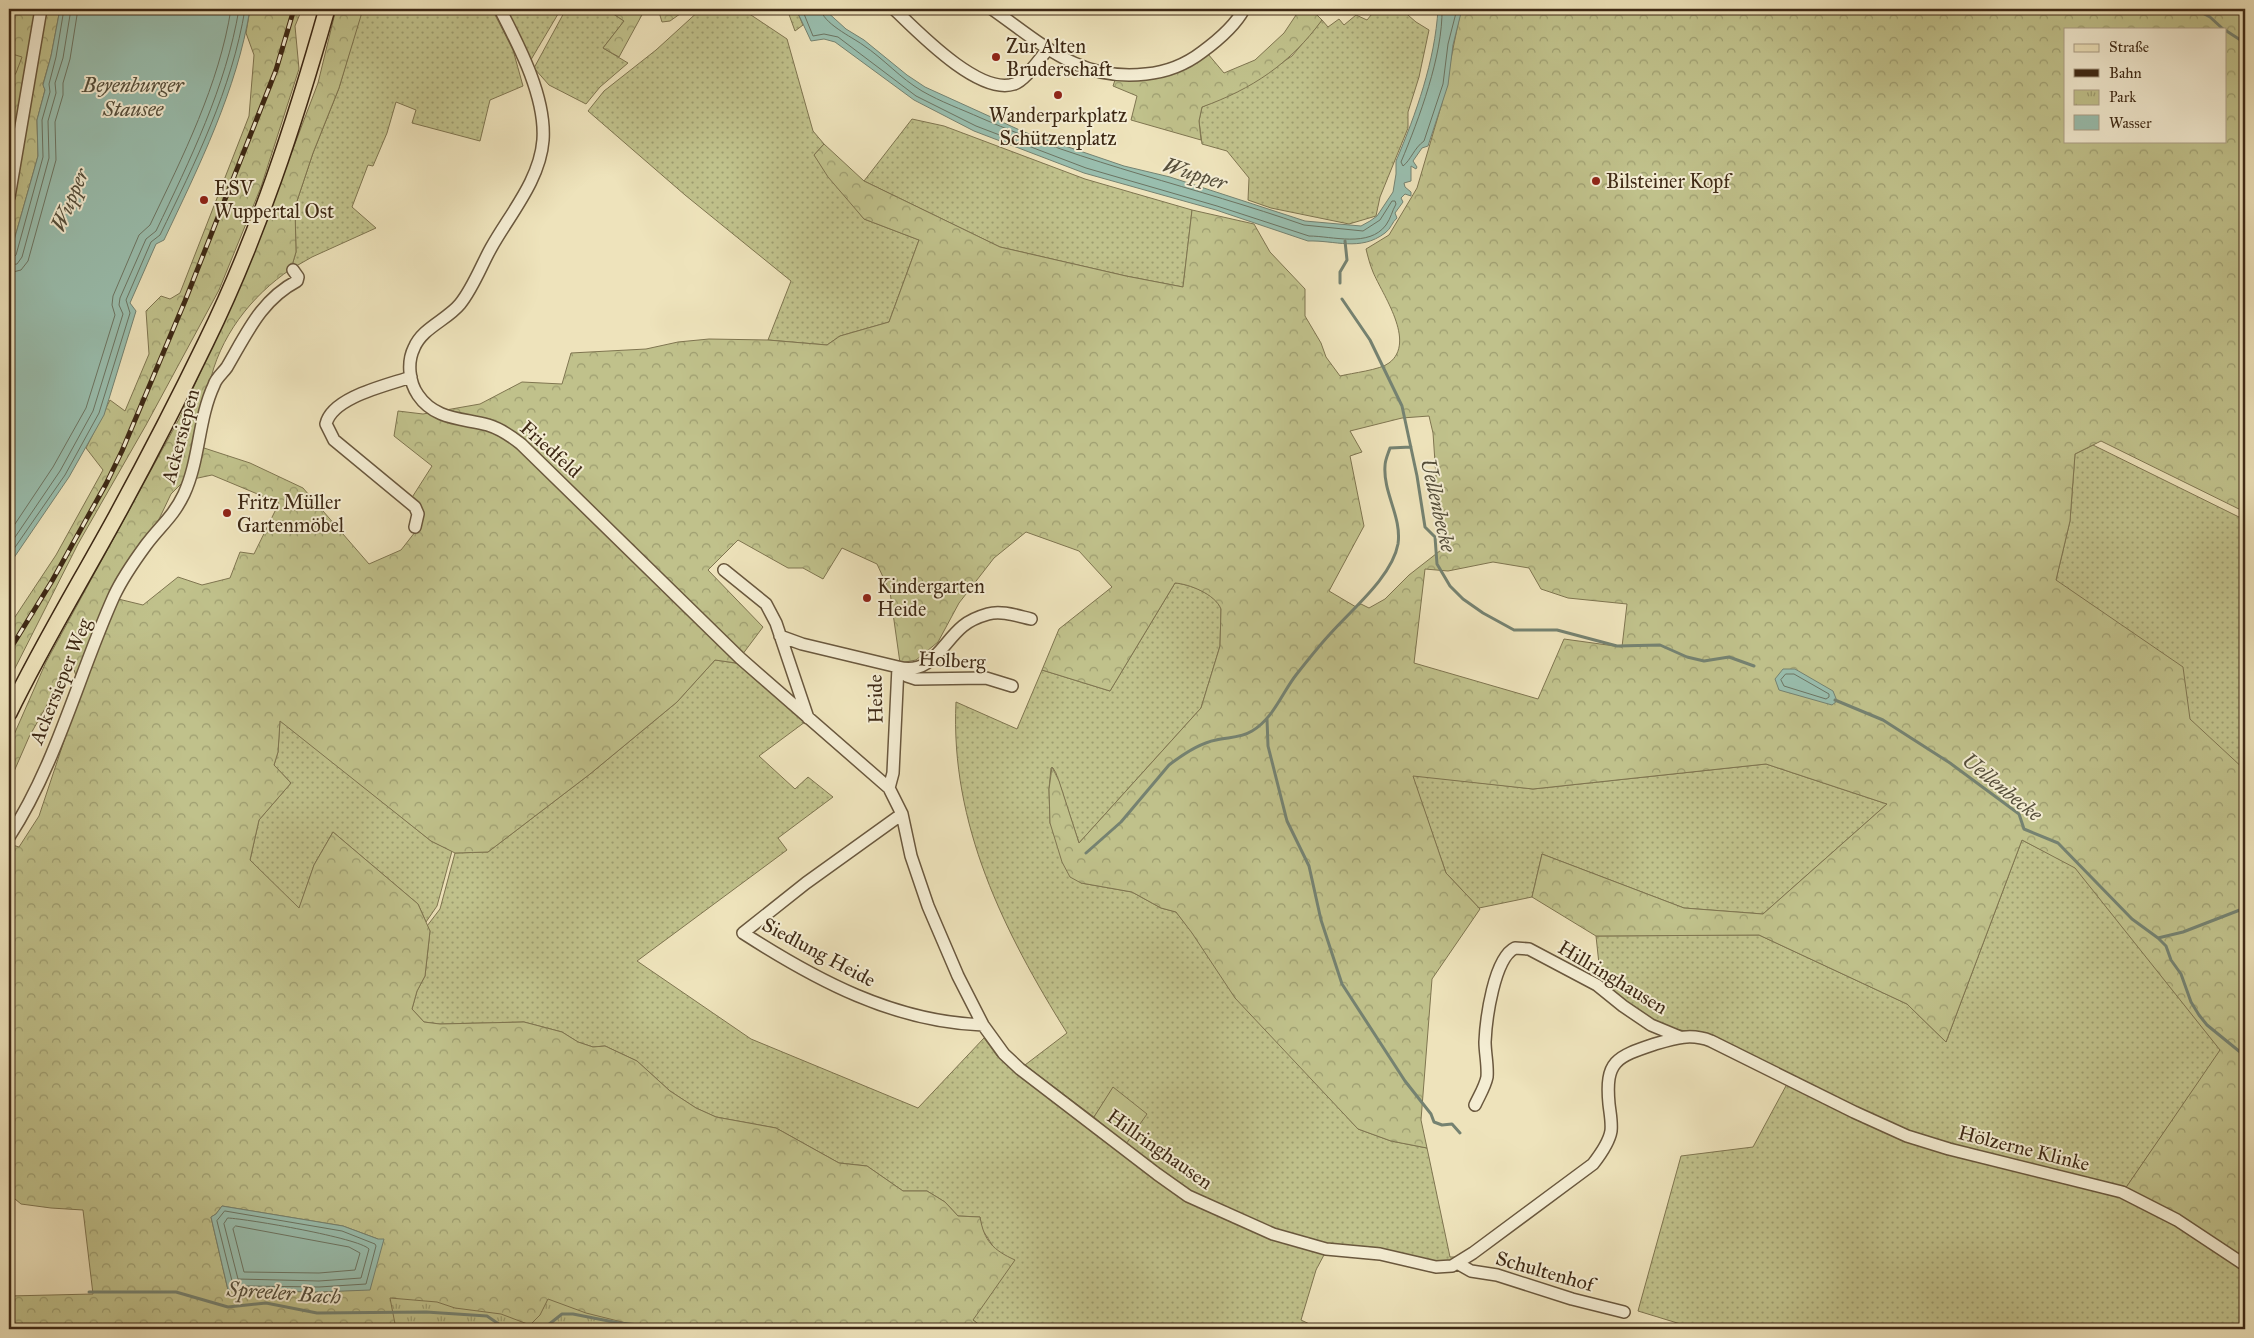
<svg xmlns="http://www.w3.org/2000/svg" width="2254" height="1338" font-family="'IM FELL Great Primer',serif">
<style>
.grass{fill:url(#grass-dots);stroke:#7f7550}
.forest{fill:url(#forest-crowns);stroke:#7f7550;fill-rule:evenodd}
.park{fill:url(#park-tufts);stroke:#7f7550}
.pitch{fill:#c0c18b;stroke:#7f7550}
.water{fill:#99beae;stroke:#758271}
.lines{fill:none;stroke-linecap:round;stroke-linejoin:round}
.shore{stroke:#6c7462;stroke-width:1}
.stream{stroke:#758271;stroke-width:3}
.minor-casing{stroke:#6a583e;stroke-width:14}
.major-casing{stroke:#3e2915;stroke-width:18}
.minor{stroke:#f4edd3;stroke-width:11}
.major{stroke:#eee3bb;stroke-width:15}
.rail-casing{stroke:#3e2915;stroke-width:5}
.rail{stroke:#f4edd3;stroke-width:3;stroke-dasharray:9;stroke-linecap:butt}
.poi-dot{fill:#8f2418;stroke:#f4edd3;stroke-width:2}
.labels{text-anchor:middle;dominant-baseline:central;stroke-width:4;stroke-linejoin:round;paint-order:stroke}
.poi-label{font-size:20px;fill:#3e2915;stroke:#f4edd3;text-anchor:start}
.street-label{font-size:20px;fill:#3e2915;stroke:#f4edd3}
.water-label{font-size:21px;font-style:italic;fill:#554e3b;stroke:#f4edd3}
</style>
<defs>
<pattern id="grass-dots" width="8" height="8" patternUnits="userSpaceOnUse" patternTransform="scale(1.25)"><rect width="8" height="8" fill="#c0c18b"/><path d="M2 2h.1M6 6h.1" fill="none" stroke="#9d9d70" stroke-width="1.8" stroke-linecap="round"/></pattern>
<pattern id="forest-crowns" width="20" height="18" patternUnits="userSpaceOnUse" patternTransform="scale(1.25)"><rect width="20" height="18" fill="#c0c18b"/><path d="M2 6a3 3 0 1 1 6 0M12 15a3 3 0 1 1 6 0" fill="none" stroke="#9d9d70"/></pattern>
<pattern id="park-tufts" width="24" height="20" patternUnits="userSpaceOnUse" patternTransform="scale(1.25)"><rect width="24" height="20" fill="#c0c18b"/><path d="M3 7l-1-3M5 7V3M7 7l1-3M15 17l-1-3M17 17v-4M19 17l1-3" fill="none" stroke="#9d9d70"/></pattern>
</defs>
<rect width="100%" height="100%" fill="#eee3bb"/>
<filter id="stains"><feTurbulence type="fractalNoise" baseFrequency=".004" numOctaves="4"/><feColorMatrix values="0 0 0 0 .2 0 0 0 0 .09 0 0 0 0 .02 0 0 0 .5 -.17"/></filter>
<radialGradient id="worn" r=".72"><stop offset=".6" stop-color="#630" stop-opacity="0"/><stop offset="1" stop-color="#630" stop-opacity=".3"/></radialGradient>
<path class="grass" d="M362,9H492L513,50L523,86L490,100L480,141L412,123L416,110L396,102L387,133L373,166L368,165L352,207L376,228L312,257L291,269L296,252L295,207L313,153L339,88Z
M505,9H561L529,63Z
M566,9H606L624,21L603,48L628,63L600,87L586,104L549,85L534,68Z
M701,9H742L787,39L813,131L824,144L814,155L864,219L919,240L889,322L840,336L827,345L768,340L791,281L685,195L588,111L604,91L656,50Z
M787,9H796L803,25L795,31Z
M1376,9H1401L1416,22L1429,30L1419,77L1408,112V128L1380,197L1376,216L1349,224L1271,208L1248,200L1249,178L1227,151L1202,144L1199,121L1202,107L1237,92L1292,56L1322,20L1328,27L1339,19L1344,25L1356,15L1367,20Z
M912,119L944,126L1085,179L1192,210L1183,287L1126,276L1000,247L864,181Z
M2093,445L2245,520V771L2189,720L2056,580L2070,521L2075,454Z
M1175,583C1189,584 1216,594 1221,609L1220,646L1201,708L1079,843L1056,773L1053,768H1051L1049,789L1050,823L1081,883L1132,892L1161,908L1176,912L1300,1066L1358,1129L1391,1141L1427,1148L1450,1257H1460L1453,1261L1437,1264L1322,1244L1273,1229L1191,1191L1126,1144L1113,1088L1094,1117L1025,1065L1067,1033C1004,932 950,824 956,702L1017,729L1042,670L1110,691Z
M740,658L809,719L759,756L795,789L808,777L833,797L778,838L787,850L637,961L751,1039L918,1108L984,1038L997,1056L1015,1072L1187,1201L1275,1239L1325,1253L1316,1270L1301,1320L1320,1329H985L973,1320L996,1251L982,1229L980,1217L958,1216L945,1202L927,1191H903L867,1166L839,1163L776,1128L716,1117L696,1108L670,1091L637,1061L605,1046L593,1047L578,1042L562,1032L524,1022L440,1024L424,1022L412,1009L417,991L425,976L430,931L427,926L440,909L455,853L488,852L590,774L677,702L715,660L736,663Z
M280,720L431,841L452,851L437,906L426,922L418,904L333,832L314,865L299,909L250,860L259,820L291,783L274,765L278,752Z
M1766,764L1887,804L1763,914L1684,908L1542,854L1532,897L1479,908L1446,873L1412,775L1533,789Z
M2022,840L2075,867L2221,1050L2125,1189L1907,1132L1697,1033L1675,1029L1653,1022L1601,983L1596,936L1759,935L1907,1004L1946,1042Z
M1787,1084L1852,1116L2116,1193L2155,1212L2245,1271V1329H1697L1638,1311L1681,1156L1753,1147Z"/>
<path class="forest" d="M12,9H60L51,56L43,84L45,90L37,120L38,156L9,258V141L14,113L13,102L9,98V11Z
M250,9H302L295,26L299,69L261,187L219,290L146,425L78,544L9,680V626L56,555L103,470L86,448L110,400L125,411L149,354L146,311L161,296L170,299L180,293L249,116L254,55L246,33Z
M336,9H363L339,88L313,153L295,207L296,252L291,269C251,296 219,337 209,386C205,406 204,427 201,447L250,463L303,488L369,564L401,550L419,527L411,499L432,466L394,436L398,411L423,414L480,404L522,382L562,384L571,353L646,349L678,342L709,339L768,340L827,345L840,336L889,322L919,240L864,219L828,177L814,155L824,144L864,181L1000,247L1126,276L1183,287L1192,210L1254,224L1270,252L1305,289V316L1321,343L1326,357L1340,376C1352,373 1380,370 1389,363C1417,342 1382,294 1373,272C1370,265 1368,257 1366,249L1389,235L1417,188L1442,103L1461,9H2245V512L2101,441L2075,454L2070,521L2056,580L2183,667L2190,719L2245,770V1260L2125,1189L2220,1050L2075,868L2022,840L1946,1042L1907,1004L1759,935L1596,936L1532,897L1542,854L1684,908L1763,914L1887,804L1766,764L1533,789L1413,776L1446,873L1480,909L1432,979L1421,1120L1427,1148L1391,1141L1358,1129L1235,998L1192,933L1176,912L1161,908L1132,892L1081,883L1070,877L1062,862L1050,823L1049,789L1052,767L1059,781L1079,843L1201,708L1220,646L1221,609C1215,594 1189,584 1175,583L1110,691L1042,670L1059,629L1112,587L1079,551L1026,532L994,558L959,603L938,642L916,660L900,663L890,592L877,564L842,548L823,579L803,568H788L738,540L708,570L763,627L736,663L715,660L677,702L590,774L488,852L455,853L431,841L280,721L278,752L274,765L291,783L259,820L250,860L299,908L314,865L333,832L418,904L430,931L425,976L417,991L412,1009L424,1022L440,1024L524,1022L562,1032L578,1042L593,1047L605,1046L637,1061L670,1091L696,1108L716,1117L776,1128L839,1163L867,1166L903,1191H927L945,1202L958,1216L980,1217C984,1241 993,1250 1015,1260L973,1320L985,1329H9V1296L93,1294L83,1210L51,1208L21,1204L9,1194V844L19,847L39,816L77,702L78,681L74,670L66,671L29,737L9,783V746L46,662L179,419L247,270L318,83ZM2065,29H2225V141H2065ZM1429,416L1433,433L1441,550L1409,575L1385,599L1369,608L1361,604L1356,607L1329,591L1364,526L1350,456L1362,452L1350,431L1402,418ZM212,475L279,503L254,554L240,552L230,578L202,585L178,577L143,605L110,597L117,577L151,536L171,494L184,481ZM1493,562L1529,568L1541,589L1568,598L1627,604L1622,647L1564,639L1538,699L1414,663L1425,569L1448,571ZM222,1206L343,1226L378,1239L370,1289L319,1292L228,1290L211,1217L216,1214Z
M606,9H652L643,13L619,57L603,48L624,21Z
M658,9H687L670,21L662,22Z
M1300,9H1311L1322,20C1290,64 1252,89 1202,107L1199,121L1201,140L1131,120L1137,96L1113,86L1115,80L1141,79L1208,54L1224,73L1255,60L1284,33Z"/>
<path class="park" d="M9,53L22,57L16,73L9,83Z
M390,1298L437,1302L455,1308L501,1314L530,1325L540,1315L548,1299L586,1313L642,1327L662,1329H396Z"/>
<path class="pitch" d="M1113,1087L1147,1114L1126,1144L1094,1117Z"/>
<path class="water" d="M60,9H250C237,90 199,166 164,240L156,244L130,303L136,311L104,415L69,477L9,565V258L38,156L37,120L45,90L43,85L51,56Z
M796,9H824L846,29L864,40L907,75L925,87L1024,132L1124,166L1170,177L1305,221L1361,226L1370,221L1377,216L1393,192L1396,174V161C1416,114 1435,61 1438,9H1462L1453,45L1448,85L1428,146L1422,148L1413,161L1417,167L1416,169L1411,166V181L1404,183L1405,187L1411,192V196L1405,194L1401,198L1403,202L1395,213L1397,218C1392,222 1391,229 1385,233C1360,252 1335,240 1308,241L1216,210L1084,173L974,131L914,100L835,42L824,39L811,41Z
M1783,669H1795L1833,691L1837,701L1832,705L1779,690L1775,679Z
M222,1206L343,1226L378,1239H384L370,1290L319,1292L246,1291L237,1296L235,1290H228L211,1217L216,1214Z"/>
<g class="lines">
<path class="shore" d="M802,9L813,36L824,34L838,37L916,96L976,126L1086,168L1217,206L1309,236C1332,236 1369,248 1386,225C1391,218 1392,211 1396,204L1395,201H1392L1380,220L1363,231L1304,225C1196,187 1085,164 981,118C961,109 941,102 922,91C900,78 884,59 863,45C852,37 822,23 821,9
M1442,9C1443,55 1419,119 1401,162L1403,166C1411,160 1414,148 1424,141L1443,84L1448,44L1457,9
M9,259L13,258L16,255L43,157L42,120L50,92L49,84L56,57L64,9
M9,265L17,264L22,257L49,158L48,121L56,93L55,83L63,58L71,9
M9,273L21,270L28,261L56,160L55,122L63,95V83L70,59L78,9
M9,533L53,467L86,408L115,315L112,305L113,296L139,235L150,225C183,156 219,85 231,9
M9,546L60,471L93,411L123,314L119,305L120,298L146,239L156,231C190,160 226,87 239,9
M9,556L65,475L99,413L130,313L126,300L151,242L160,235C195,163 232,89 245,9
M1786,674H1794L1829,694V697L1826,699L1784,686L1781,680Z
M225,1211L342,1231L375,1244L376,1246L366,1284L319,1287L246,1286L241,1288L233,1285L217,1221Z
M228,1218C248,1219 359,1238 369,1249L361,1278L319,1281L238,1279L224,1224Z
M236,1226L349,1247L360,1253L355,1270L319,1273L244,1272L233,1229Z"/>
<path class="stream" d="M2010,9H2021
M2195,9L2210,17L2223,29
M2225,30L2245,43
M9,63H11
M1340,283V272L1347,260L1345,241
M1342,299L1370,340L1402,406L1417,476L1425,527L1435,537L1437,564L1450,586L1463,599L1483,613L1514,630H1557L1617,646L1660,645L1687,657L1704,661L1729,657L1754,666
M1835,700L1883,720L1950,763L2019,814L2024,829L2058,843L2132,919L2158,938L2183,932L2245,908
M1267,719L1268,746L1287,821L1309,866L1321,920L1342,984L1405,1081L1431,1114L1434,1122L1442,1125L1452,1124L1460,1133
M1086,853L1121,822L1169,765C1182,755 1200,743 1216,740C1228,737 1241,738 1252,731C1273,719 1282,693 1296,675C1307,661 1318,647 1330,634C1351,610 1392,577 1398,544C1402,517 1383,493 1385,466C1385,460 1388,454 1390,448L1411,447
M2158,938L2166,946L2171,960L2181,974L2191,1002L2199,1015L2207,1025L2245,1056
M89,1292H176L228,1307L266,1303L317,1313L426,1312L487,1316L506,1329
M545,1327L553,1329
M543,1329L562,1314H573L619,1323L680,1329
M616,1329L619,1323"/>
<defs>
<path id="minor" d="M500,9C519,46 546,97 543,140C540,180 510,214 491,248C481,266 473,288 460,304C447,320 422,328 414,348C407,362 409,382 418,395C435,420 462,418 488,425C501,429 511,436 521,444L740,658L889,788L902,814L911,856L928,906L958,976L983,1025L1004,1054L1020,1069L1157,1174L1188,1196L1273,1234L1326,1249L1380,1254L1436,1267L1452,1266L1473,1253L1593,1164C1600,1155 1609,1143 1611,1131C1612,1122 1610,1113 1609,1104C1605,1061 1616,1057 1655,1044C1675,1038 1691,1033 1711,1041L1854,1112L1907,1136L1949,1149L2122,1192L2177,1220L2245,1265
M894,9C917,31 979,96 1014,84C1025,81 1040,58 1048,49
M992,9C1042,44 1080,82 1146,74C1167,72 1185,65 1202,52C1217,41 1235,26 1244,9
M9,197L41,9
M411,377C388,385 332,397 326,424L334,440L415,507L418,514L415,527
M724,570L766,604L776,623L808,718
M780,636L802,644L898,667L893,773L889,788
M898,667C931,676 942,643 963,626C969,621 981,616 988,614C1001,610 1018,616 1031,619
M899,668L907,676L916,679L986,678L1012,686
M902,814L806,883L743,933C816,980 894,1022 983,1025
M9,837C57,763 78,676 114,596C122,579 135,560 146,545C161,525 173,517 184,494C200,459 198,419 214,385C216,378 223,373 227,367C247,333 261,300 297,281L298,277L293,270
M1475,1105C1479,1096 1485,1087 1487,1077C1488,1065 1485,1053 1485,1042C1486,1019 1494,958 1515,948L1529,949L1597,985L1623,1006L1651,1025L1680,1037
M1457,1263L1471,1271L1497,1275L1572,1299L1624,1312"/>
<path id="major" d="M9,713C42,645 81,581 117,515C148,458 178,400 206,342C258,236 295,122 327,9"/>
</defs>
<use href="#minor" class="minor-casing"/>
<use href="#major" class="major-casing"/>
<use href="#minor" class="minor"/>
<use href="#major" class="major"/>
<defs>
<path id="rail" d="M9,651L52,581L106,484L122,451L185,301L276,70L294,9"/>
</defs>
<use href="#rail" class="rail-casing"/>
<use href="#rail" class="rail"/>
</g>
<g class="poi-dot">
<circle cx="996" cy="57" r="5"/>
<circle cx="1058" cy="95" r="5"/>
<circle cx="1596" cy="181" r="5"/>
<circle cx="204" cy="200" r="5"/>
<circle cx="227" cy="513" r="5"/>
<circle cx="867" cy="598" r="5"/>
</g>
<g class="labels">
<g class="poi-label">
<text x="1006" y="46">Zur Alten<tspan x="1006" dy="23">Bruderschaft</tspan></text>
<text x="1058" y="115" text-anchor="middle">Wanderparkplatz<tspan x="1058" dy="23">Schützenplatz</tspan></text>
<text x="1606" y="181">Bilsteiner Kopf</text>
<text x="214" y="188">ESV<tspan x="214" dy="23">Wuppertal Ost</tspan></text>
<text x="237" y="502">Fritz Müller<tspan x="237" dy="23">Gartenmöbel</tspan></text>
<text x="877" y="586">Kindergarten<tspan x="877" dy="23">Heide</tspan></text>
</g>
<g class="street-label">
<text transform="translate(180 436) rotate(-75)">Ackersiepen</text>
<text transform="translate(551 449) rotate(42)">Friedfeld</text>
<text transform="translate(952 660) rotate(3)">Holberg</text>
<text transform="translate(60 681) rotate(-68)">Ackersieper Weg</text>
<text transform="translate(875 699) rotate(-91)">Heide</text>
<text transform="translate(819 952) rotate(28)">Siedlung Heide</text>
<text transform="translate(1613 977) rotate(31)">Hillringhausen</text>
<text transform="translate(2024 1148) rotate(14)">Hölzerne Klinke</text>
<text transform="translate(1160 1149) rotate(35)">Hillringhausen</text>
<text transform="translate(1545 1271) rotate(16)">Schultenhof</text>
</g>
<g class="water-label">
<text x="133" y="85">Beyenburger<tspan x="133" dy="24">Stausee</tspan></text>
<text transform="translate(1195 174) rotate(17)">Wupper</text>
<text transform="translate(70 200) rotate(-67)">Wupper</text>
<text transform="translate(1438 505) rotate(77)">Uellenbecke</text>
<text transform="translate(2002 787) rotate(39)">Uellenbecke</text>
<text transform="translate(284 1293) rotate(4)">Spreeler Bach</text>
</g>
</g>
<rect width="2254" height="1338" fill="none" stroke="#eee3bb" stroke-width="30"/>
<rect x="10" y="10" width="2234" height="1318" fill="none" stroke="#3e2915" stroke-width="2.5"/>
<rect x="15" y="15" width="2224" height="1308" fill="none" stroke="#3e2915"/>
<rect x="2064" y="28" width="162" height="115" fill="#f4edd3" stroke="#ab9f87"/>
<rect x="2074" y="44" width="25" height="8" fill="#eee3bb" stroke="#ab9f87"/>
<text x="2109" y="52" font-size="15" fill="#3e2915">Straße</text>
<rect x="2074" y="69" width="25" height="8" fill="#3e2915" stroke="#ab9f87"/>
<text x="2109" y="78" font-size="15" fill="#3e2915">Bahn</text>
<rect x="2074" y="90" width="25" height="15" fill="url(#park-tufts)" stroke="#ab9f87"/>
<text x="2109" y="102" font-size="15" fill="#3e2915">Park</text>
<rect x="2074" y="115" width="25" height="15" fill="#99beae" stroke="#ab9f87"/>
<text x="2109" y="128" font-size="15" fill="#3e2915">Wasser</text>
<rect width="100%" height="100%" filter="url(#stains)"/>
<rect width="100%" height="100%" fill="url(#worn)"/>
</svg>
